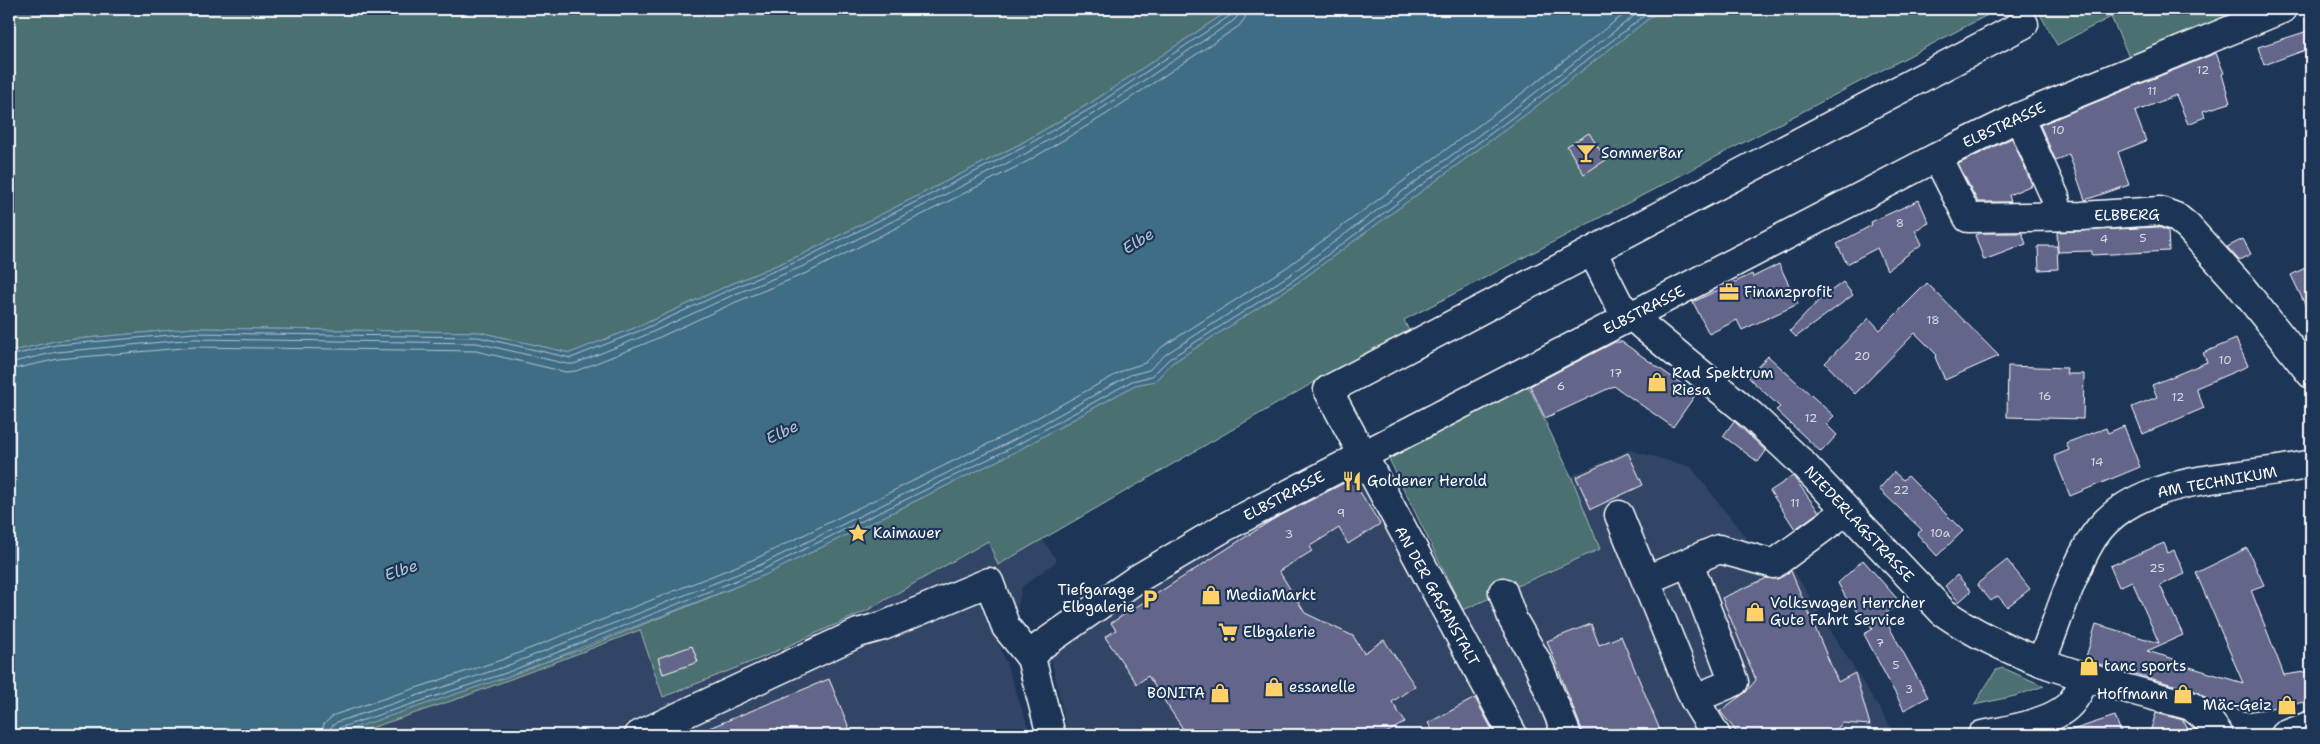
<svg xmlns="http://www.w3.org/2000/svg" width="2320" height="744" font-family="'Shantell Sans',sans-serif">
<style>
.built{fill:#324466}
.green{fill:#4c7072;stroke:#a6b8b8}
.water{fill:#416d86;stroke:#8da7b6}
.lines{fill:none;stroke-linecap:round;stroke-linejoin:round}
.shore{stroke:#b3c5cf;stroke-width:1}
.building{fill:#63668a;stroke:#fff}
.minor-casing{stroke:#fff;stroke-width:31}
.minor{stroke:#1d3557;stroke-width:28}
.labels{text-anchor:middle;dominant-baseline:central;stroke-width:4.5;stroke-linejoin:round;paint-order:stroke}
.number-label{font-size:12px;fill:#d8d9e2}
.street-label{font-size:15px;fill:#fff;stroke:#1d3557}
.poi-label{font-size:15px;fill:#fff;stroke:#1d3557;text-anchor:start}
.water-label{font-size:16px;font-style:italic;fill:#b3c5cf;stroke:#1d3557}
</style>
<rect width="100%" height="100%" fill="#1d3557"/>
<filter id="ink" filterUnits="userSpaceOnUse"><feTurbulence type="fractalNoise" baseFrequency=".02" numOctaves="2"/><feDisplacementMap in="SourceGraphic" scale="10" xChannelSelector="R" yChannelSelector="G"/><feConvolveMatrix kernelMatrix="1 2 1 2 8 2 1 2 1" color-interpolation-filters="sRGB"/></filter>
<g filter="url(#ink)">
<path class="built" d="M1630,450L1691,467L1746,538L1788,562L1892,729L1890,735H1530L1463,610L1600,549L1571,476Z
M1354,467L1496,735H1068L1050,654L1107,615L1252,524Z
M975,517L1039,534L1057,561L1022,587L1016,612L1020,624L996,634L1031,735H350L463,697L640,630Z"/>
<path class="green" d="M9,9H1231L1092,102L1020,144L801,255L729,285L642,325L570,353L479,332L194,328L55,341L9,352Z
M1661,9H1999L1404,320L1409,331L1337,369L998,565L988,541L866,611L761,658L663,697L640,630L463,697L350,735H332L580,650L765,575L1015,452L1135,385L1155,381L1172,363L1297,283L1525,115Z
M2037,9H2249L2129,57L2111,17L2057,45Z
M1527,383L1571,476L1600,549L1463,610L1389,459Z
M2003,668L2044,686L2015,696L1974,705L1996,670Z"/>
<path class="water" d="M1231,9H1661L1525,115L1297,283L1172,363L1155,381L1135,385L1015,452L765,575L507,677L345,731L332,735H9V352L55,341L194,328L479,332L570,353L642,325L729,285L801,255L1020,144L1092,102Z"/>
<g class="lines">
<path class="shore" d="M9,356L56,345L194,333L478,337L571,358L644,329L731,289L803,259L1022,148L1095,106L1231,15L1233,9
M9,363L57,352L194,339L477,343L567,364H574L646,335L733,295L806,265L1025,154L1098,111L1233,21L1238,16L1240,9
M9,370L58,359L194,347L476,351L566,372L576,371L649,342L736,302L809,272L1028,161L1102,117L1239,26L1245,18L1247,9
M321,735L324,724L334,715L501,660L757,558L1006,435L1126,369L1145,363L1162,347L1287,267L1513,100L1631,9
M328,735L330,728L337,722L504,667L760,565L1010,442L1130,375L1149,370L1166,354L1291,274L1518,106L1643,9
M335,735L339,728L506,673L762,570L1013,447L1132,381L1152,376L1169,359L1295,279L1521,111L1653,9"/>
</g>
<path class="building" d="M2311,30V48L2264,65L2258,47Z
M2216,53L2224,73L2222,74L2230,103L2203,111L2205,117L2188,124L2176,95L2135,112L2146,141L2118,152L2129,185L2085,200L2069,154L2056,161L2040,125Z
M1589,133L1606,160L1584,174L1567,146Z
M2012,138L2032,185L2009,195L2011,202H1978L1958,164Z
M1919,200L1929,223L1915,230L1922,244L1887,270L1877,248L1847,264L1837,244L1872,225L1871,222Z
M2158,227L2168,231L2169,251L2092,255V251L2058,252L2057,232Z
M1980,233H2022L2026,244L1984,260L1975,235Z
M2243,239L2251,254L2239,260L2227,247Z
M2038,246H2057L2058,269L2039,270Z
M1779,264L1798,304L1742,330L1737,320L1709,334L1693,302L1752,274L1753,277Z
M2311,265V317L2291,275Z
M1843,282L1853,295L1796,337L1790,331L1820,299Z
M1927,283L1999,356L1945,380L1935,357L1937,355L1915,333L1855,394L1825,363L1869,318L1880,330Z
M2236,339L2248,366L2196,388L2204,408L2143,434L2132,407L2157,397L2152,385L2207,362L2203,353Z
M1615,342H1622L1696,394L1673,427L1614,386L1545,418L1530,386Z
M1768,356L1834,416L1826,424L1837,435L1821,452L1776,410L1780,407L1748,377Z
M2008,366L2067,368L2066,374H2084L2083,419L2007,417Z
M1734,421L1766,451L1758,462L1723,436Z
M2124,426L2140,467L2070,496L2054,456L2069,450L2066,443L2106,428L2108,433Z
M1628,453L1643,485L1591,509L1576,477Z
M1894,472L1903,480L1908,476L1963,531L1937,556L1917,534L1922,530L1879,489Z
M1793,476L1819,512L1795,529L1770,491Z
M1352,479L1380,524L1348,544L1339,528L1310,546L1312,551L1279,571L1305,613L1353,636L1364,653L1384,640L1415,686L1392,702L1405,722L1383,735H1187L1148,676L1137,684L1105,637L1116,630L1111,623L1272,520Z
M2164,543L2168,553L2174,550L2185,574L2160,585L2183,635L2147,651L2174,659L2173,662L2243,683L2196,573L2247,548L2264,585L2251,590L2284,675L2311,671V701L2247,712L2211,702L2195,691L2085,660L2096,624L2159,643L2132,581L2119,587L2110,566Z
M1863,560L1900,602L1883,616L1928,697L1904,710L1864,634L1873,629L1846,598L1838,583Z
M2007,560L2030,589L2007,607L1998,596L1991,601L1977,584Z
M1791,571L1838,682L1855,673L1870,725L1843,723L1830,735H1739L1720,711L1746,692L1756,680L1722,598L1767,578L1777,579Z
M1957,575L1971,591L1959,602L1945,586Z
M1591,624L1599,645L1621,636L1662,735H1584L1547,641Z
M692,646L698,662L663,674L658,658Z
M829,679L852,735H692Z
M1475,698L1495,735H1435L1428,723Z
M2156,713L2183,720L2191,735H2149Z
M2115,716L2122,735H2066V732Z"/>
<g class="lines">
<defs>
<path id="minor" d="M2019,117L2055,197L2058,216
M1937,157L1968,218L2082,216L2160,211L2176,217L2188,227L2239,284L2311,374
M1592,251L1619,304L1643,326L1751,415L1799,460L1943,612C2016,663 2106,683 2191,706L2209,721L2219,735
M1619,515L1694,699L1716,735
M1689,563L1734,682L1694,699
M1646,580L1719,549L1774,564L1846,511
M1503,592L1513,620L1537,662L1567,735
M1031,658L1042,645L1137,579L1225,527L1937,157L2019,117L2282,9
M2041,662C2057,624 2068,582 2088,546C2127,471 2240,481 2311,464
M639,735L858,633L883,626L989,582L1006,627L1031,658L1051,735
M1513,735L1328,390L2024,24
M1982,735C2005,731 2049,723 2067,707C2076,699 2081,687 2086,677
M2285,735L2311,725"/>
</defs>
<use href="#minor" class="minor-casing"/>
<use href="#minor" class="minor"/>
</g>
</g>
<defs>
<symbol id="bar-bare" viewBox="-9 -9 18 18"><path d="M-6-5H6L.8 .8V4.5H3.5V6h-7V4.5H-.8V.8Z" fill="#ffd166" stroke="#1d3557" stroke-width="2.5" paint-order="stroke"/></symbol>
<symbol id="office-bare" viewBox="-9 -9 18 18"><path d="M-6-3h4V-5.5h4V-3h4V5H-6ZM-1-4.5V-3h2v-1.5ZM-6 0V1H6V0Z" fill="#ffd166" stroke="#1d3557" stroke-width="2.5" paint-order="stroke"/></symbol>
<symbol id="shop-bare" viewBox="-9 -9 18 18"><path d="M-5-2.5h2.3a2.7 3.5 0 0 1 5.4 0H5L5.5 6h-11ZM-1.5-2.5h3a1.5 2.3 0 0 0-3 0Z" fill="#ffd166" stroke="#1d3557" stroke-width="2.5" paint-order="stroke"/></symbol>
<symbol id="restaurant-bare" viewBox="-9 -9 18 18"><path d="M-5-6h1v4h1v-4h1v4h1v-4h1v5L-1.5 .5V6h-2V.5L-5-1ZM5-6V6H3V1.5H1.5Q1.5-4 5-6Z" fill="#ffd166" stroke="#1d3557" stroke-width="2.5" paint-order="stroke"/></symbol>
<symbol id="sight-bare" viewBox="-9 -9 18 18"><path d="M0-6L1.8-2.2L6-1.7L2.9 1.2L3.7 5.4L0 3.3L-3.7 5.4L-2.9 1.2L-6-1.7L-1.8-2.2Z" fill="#ffd166" stroke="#1d3557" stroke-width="2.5" paint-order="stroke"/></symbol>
<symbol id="parking-bare" viewBox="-9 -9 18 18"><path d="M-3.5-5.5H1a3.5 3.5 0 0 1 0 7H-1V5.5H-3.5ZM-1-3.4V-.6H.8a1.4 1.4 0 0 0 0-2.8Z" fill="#ffd166" stroke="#1d3557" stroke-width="2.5" paint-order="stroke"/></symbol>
<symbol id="supermarket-bare" viewBox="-9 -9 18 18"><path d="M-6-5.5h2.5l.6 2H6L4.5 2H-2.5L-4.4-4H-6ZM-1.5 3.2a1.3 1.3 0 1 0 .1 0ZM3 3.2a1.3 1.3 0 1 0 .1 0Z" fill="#ffd166" stroke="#1d3557" stroke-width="2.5" paint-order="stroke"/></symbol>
</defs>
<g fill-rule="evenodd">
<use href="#bar-bare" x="1572" y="139" width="28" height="28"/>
<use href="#office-bare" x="1715" y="278" width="28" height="28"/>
<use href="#shop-bare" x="1643" y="368" width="28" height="28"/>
<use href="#restaurant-bare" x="1338" y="467" width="28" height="28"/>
<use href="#sight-bare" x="844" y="519" width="28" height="28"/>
<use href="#shop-bare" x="1197" y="581" width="28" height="28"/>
<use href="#parking-bare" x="1136" y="585" width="28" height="28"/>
<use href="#shop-bare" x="1741" y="598" width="28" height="28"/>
<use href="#supermarket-bare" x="1214" y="618" width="28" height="28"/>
<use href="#shop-bare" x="2075" y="652" width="28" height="28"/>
<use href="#shop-bare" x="1260" y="673" width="28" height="28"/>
<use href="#shop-bare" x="1206" y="679" width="28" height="28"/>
<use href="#shop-bare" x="2169" y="680" width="28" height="28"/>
<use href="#shop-bare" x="2273" y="691" width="28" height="28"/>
</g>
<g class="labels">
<g class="number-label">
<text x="2203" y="70">12</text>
<text x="2152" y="91">11</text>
<text x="2058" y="130">10</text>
<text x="1900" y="223">8</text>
<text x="2143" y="238">5</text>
<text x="2104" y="239">4</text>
<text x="1933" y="320">18</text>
<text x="1862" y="356">20</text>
<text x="2225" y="360">10</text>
<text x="1616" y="373">17</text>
<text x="1561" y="386">6</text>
<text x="2045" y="396">16</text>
<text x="2178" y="397">12</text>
<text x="1811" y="418">12</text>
<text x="2097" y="462">14</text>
<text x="1901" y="490">22</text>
<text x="1795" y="503">11</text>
<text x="1341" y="513">9</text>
<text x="1940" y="533">10a</text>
<text x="1289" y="534">3</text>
<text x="2157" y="568">25</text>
<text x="1880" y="643">7</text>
<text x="1896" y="665">5</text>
<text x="1909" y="689">3</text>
</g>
<g class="street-label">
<text transform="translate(2004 125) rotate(-25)">ELBSTRASSE</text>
<text transform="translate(2127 215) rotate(-1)">ELBBERG</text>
<text transform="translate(1644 310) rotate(-27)">ELBSTRASSE</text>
<text transform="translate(2217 482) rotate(-10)">AM TECHNIKUM</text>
<text transform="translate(1284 496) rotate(-28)">ELBSTRASSE</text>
<text transform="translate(1859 524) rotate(47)">NIEDERLAGSTRASSE</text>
<text transform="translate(1437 596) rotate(61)">AN DER GASANSTALT</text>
</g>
<g class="poi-label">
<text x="1601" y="153">SommerBar</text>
<text x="1744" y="292">Finanzprofit</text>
<text x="1672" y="373">Rad Spektrum<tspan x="1672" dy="17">Riesa</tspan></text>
<text x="1367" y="481">Goldener Herold</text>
<text x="873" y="533">Kaimauer</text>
<text x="1135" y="590" text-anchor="end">Tiefgarage<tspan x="1135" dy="17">Elbgalerie</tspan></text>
<text x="1226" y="595">MediaMarkt</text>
<text x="1770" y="603">Volkswagen Herrcher<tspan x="1770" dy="17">Gute Fahrt Service</tspan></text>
<text x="1243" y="632">Elbgalerie</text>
<text x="2104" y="666">tanc sports</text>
<text x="1289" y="687">essanelle</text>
<text x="1205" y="693" text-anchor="end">BONITA</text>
<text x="2168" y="694" text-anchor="end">Hoffmann</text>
<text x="2272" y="705" text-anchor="end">Mäc-Geiz</text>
</g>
<g class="water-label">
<text transform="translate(1138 241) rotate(-32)">Elbe</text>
<text transform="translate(782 432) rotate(-26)">Elbe</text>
<text transform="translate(401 570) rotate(-19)">Elbe</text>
</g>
</g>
<rect width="2320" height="744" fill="none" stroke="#1d3557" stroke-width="30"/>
<rect x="15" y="15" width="2290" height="714" fill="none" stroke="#fff" stroke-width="2" filter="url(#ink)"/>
</svg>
